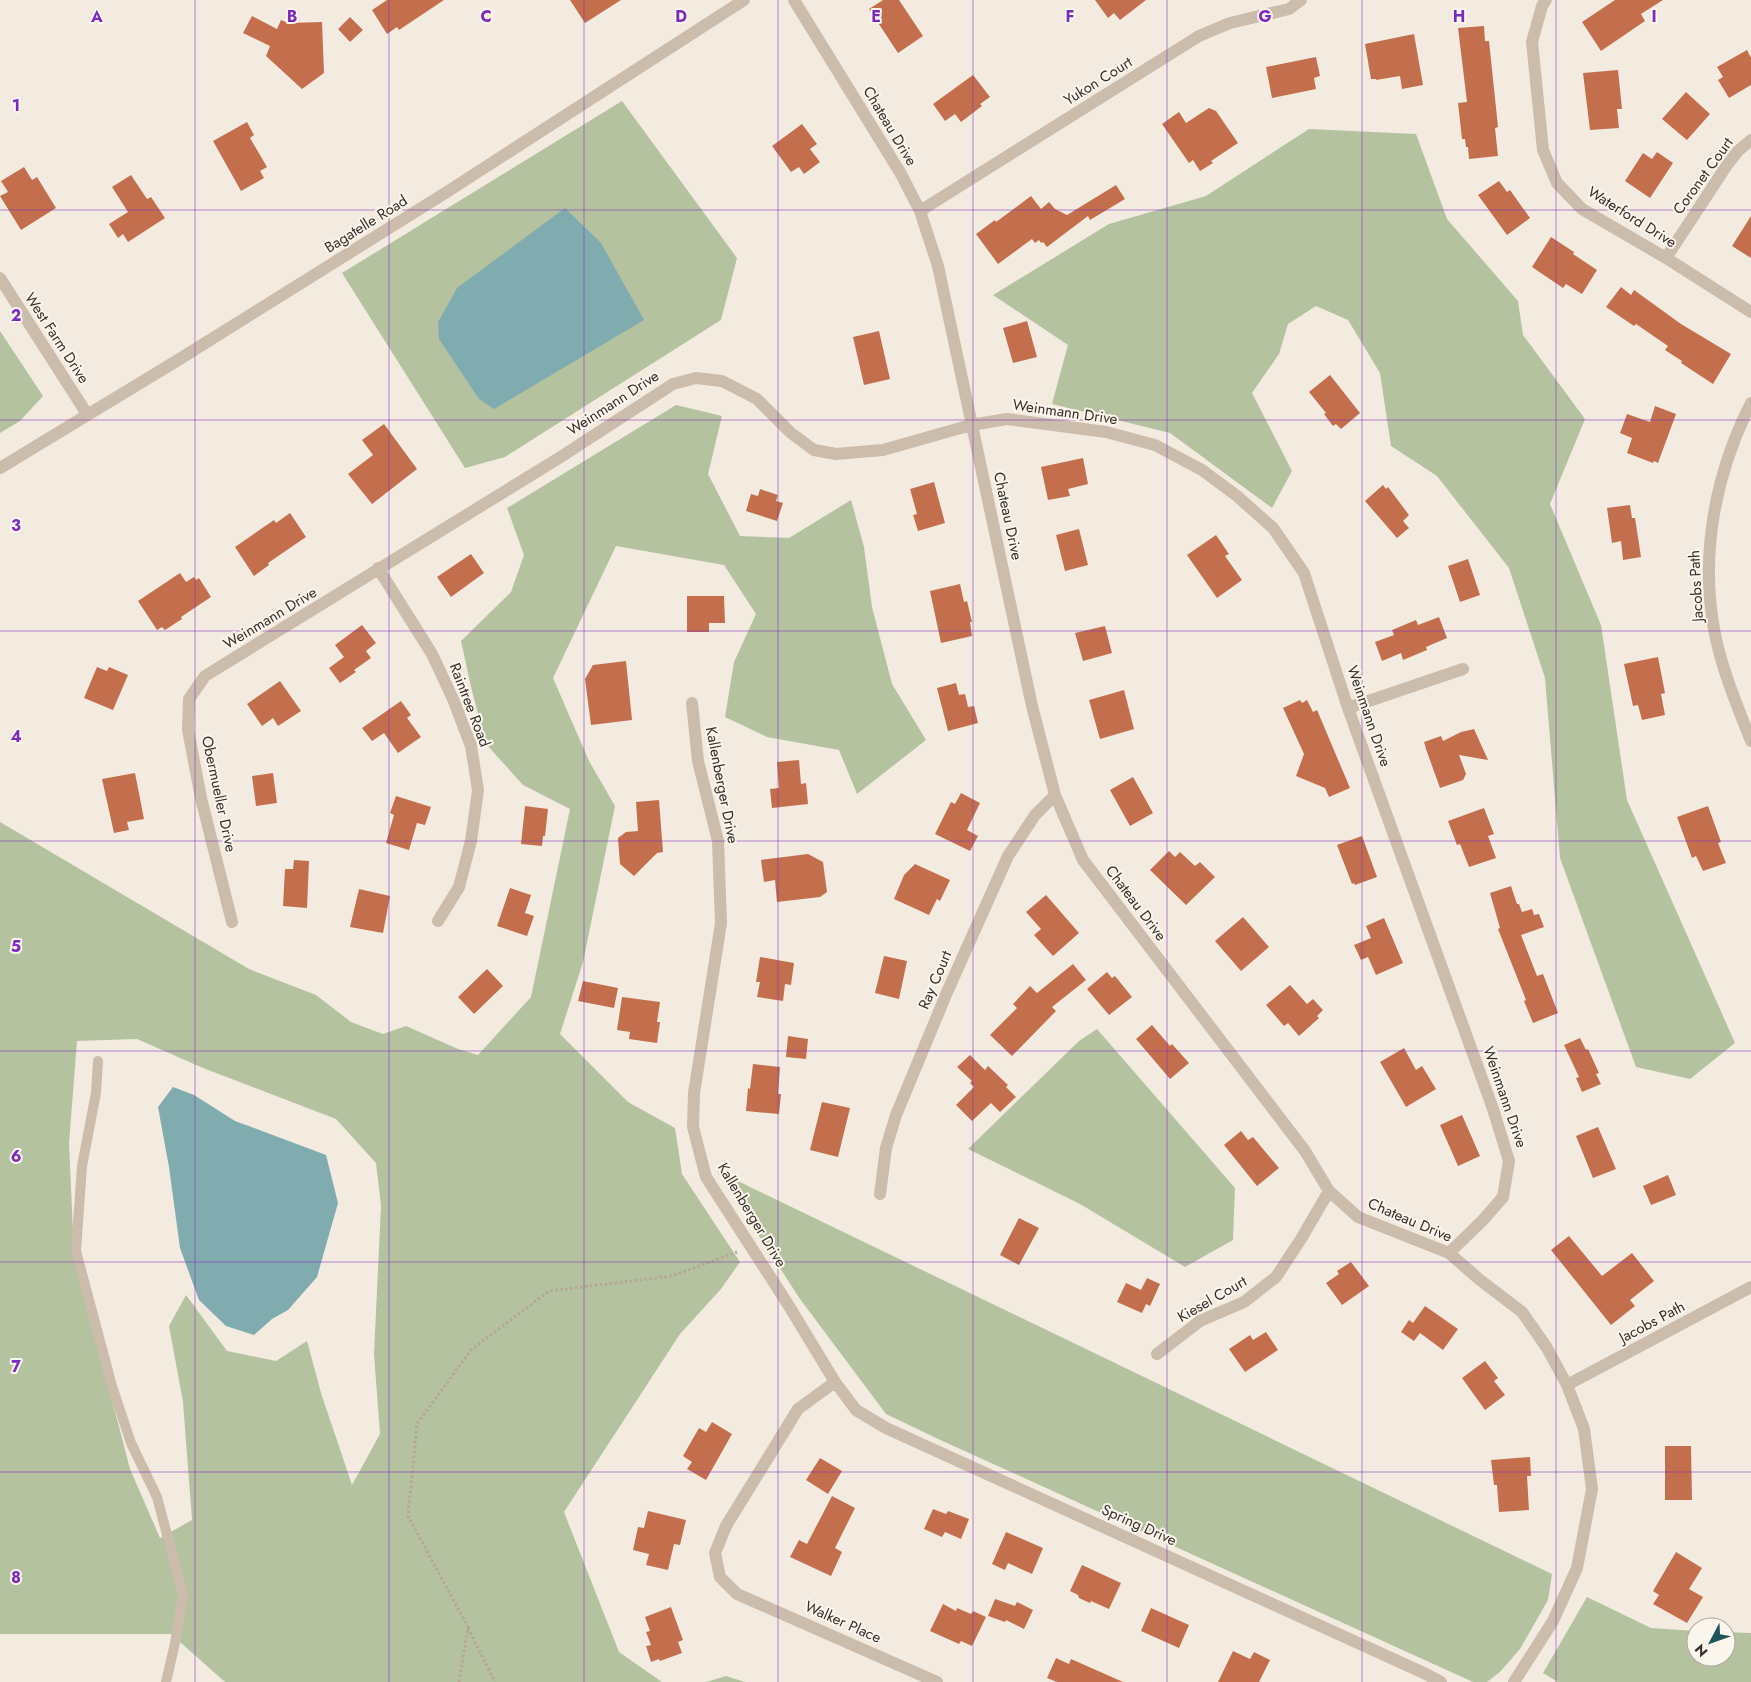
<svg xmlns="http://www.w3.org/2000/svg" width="1751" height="1682" font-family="Jost,sans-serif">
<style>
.green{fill:#b5c2a0;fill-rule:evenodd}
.water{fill:#80abaf}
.building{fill:#c36f4e}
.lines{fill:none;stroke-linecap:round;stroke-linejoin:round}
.path{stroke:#b7a696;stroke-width:3;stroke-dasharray:2.5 2.5;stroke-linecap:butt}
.service{stroke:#cbbcac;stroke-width:10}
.minor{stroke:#cbbcac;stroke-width:12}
.tertiary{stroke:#cbbcac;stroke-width:12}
.grid{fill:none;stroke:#7b2cbf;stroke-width:1;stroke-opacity:0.55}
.labels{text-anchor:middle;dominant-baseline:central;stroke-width:4;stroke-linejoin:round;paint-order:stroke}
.street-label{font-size:15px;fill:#39302b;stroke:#faf5ed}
.grid-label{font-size:16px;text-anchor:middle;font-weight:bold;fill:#7b2cbf;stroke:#faf5ed;stroke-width:4;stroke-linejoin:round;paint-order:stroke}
</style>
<rect width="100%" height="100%" fill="#f3ebe0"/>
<path class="green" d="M622,101L737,258L721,320L505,457L465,468L342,273Z
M1309,129L1416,134L1447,219L1518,301L1523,335L1585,419L1550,504L1601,625L1627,800L1735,1043L1690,1079L1636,1067L1560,858L1545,678L1509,568L1437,476L1391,446L1380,373L1348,320L1316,306L1288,324L1279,354L1252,393L1292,471L1272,508L1170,433L1052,404L1068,345L993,295L1109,224L1206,196Z
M0,331L43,396L20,421L0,433Z
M676,405L722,416L708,474L740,536L789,538L851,500L864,547L872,607L892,684L926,740L857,794L839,750L767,737L725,717L734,662L756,614L724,565L616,546L553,678L589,761L615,806L583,962L560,1034L628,1102L675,1128L682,1174L740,1262L721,1289L680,1334L564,1512L619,1652L662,1682H225L171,1634H0V822L249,969L316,995L351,1022L383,1034L406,1026L458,1049L478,1055L531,997L570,809L523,785L486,744L471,687L461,641L511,592L524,555L507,508ZM137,1039L203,1068L336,1119L376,1163L381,1206L374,1354L380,1434L352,1485L321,1393L307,1341L276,1361L227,1351L186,1295L169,1326L183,1402L192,1520L160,1538L130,1469L74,1254L69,1143L77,1041Z
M1097,1029L1235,1188L1233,1240L1185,1267L1080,1204L968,1149L1079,1041Z
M717,1171L1552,1574L1548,1600L1520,1649L1500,1672L1487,1682H1473L936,1438L886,1414L800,1299Z
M1587,1597L1651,1628L1696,1631V1657H1726V1632L1751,1633V1682H1558L1543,1673Z
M726,1676L745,1682H706Z"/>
<path class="water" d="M565,208L601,243L644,320L494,409L479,399L439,339L438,322L457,288Z
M173,1087L194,1095L235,1121L326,1155L338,1203L317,1277L288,1310L272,1319L254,1335L226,1326L199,1300L180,1248L169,1167L158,1107Z"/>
<path class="building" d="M387,0H444L399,30L397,27L387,34L372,10Z
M570,0H621L585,23Z
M883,0H899L923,36L898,53L869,9Z
M1095,0H1146L1120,20L1114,13L1108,18Z
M1615,0H1663L1641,14L1645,21L1601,51L1582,22Z
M252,16L277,29L281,20L288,23L322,22L324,73L302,89L266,56L270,46L243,33Z
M350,17L363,30L350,42L338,29Z
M1484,26L1485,41H1489L1498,127L1495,128L1498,156L1469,159L1468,147H1466L1465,139H1462L1458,103L1467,102L1458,28Z
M1414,34L1423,85L1402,89L1400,76L1376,80V79H1371L1365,44Z
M1747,50L1751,58V85L1729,98L1718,80L1723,77L1717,67Z
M1316,57L1320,76L1314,78L1316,89L1272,98L1266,67Z
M1618,70L1622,109H1617L1619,128L1590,130L1583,73Z
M973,75L990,97L980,104L982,106L961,122L955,114L945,121L933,104Z
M1686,92L1710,114L1687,140L1662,119Z
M1209,108L1216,111L1238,143L1211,161L1213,163L1200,171L1193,160L1189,163L1162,124L1179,112L1186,123Z
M247,122L254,135L250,138L267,167L260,171L264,178L241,191L213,141Z
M802,124L817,144L810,149L820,162L804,174L799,167L791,172L772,146Z
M1657,152L1673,163L1650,198L1625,181L1643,153L1652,159Z
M24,167L32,180L37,177L56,208L21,230L0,196L8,192L1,181Z
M131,175L147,199L151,197L165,218L128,242L123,234L118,238L109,224L128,212L112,187Z
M1499,181L1507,192L1510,190L1530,218L1507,235L1478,195Z
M1116,185L1125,199L1090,220L1088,216L1047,247L1043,242L1041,243L1039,240L1035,243L1032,239L998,264L976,234L995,220L996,222L1031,196L1041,209L1049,202L1055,209L1067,215Z
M1751,216V258L1732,246Z
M1551,237L1574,252L1573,254L1597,270L1582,294L1566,284L1563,288L1532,267Z
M1621,287L1631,295L1634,290L1681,324L1731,354L1713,384L1681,363L1682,361L1665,350L1668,346L1636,324L1634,326L1606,307Z
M1027,321L1037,357L1013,363L1003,328Z
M879,331L890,379L864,385L853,337Z
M1330,375L1360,413L1341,429L1336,424L1333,426L1324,414L1326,413L1309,392Z
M1655,406L1676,414L1658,463L1654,461L1653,463L1627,453L1632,438L1620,433L1627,414L1650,422Z
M384,424L417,469L372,504L348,474L373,455L362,440Z
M1083,458L1088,484L1068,489L1070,496L1048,500L1041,467Z
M934,482L945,523L918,531L913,515L917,514L910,489Z
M1383,485L1386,489L1388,487L1409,515L1403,521L1409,528L1397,538L1365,501Z
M760,489L778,495L776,501L783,503L777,521L746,511L751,494L758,496Z
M1630,505L1632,518H1635L1641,557L1623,560L1621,541L1612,543L1607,508Z
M290,513L306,537L268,563L269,565L254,576L235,547L274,520L276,523Z
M1079,529L1088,565L1065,571L1056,535Z
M1216,535L1229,554L1225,556L1242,580L1217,598L1187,555Z
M471,554L484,573L451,597L437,577Z
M1468,559L1480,595L1460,602L1448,566Z
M180,573L186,582L194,577L196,580L199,578L211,597L181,617L182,619L165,630L162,627L157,630L138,601Z
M960,584L964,602L967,601L972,622H970L972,636L941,643L930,591Z
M687,596H724L725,623H709V632H687Z
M1439,617L1447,638L1426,647L1427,650L1403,660L1401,653L1382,661L1375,642L1394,635L1392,630L1416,620L1418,625Z
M362,625L376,643L366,651L371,658L354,670L356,672L340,683L329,668L344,657L335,645Z
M1105,626L1112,653L1083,661L1075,633Z
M1658,657L1665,693L1661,694L1665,715L1642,720L1638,705L1633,706L1624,664Z
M626,661L632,720L591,725L585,679L593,665Z
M97,667L107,671L109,667L128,675L113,710L84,698Z
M280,681L301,711L278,726L273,718L262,726L247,704Z
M956,683L959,695L965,694L968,707L974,706L978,723L948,731L937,688Z
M1124,690L1134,729L1100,739L1089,700Z
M1300,700L1302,703L1307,700L1313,712L1317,710L1350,788L1329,797L1325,788L1296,776L1304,754L1283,708Z
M401,701L411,715L407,718L421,737L398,753L384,733L372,741L362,728Z
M1474,729L1488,760L1459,755L1466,774L1463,780L1440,788L1426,749H1425L1426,748L1424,742L1441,736L1443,741L1461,732Z
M799,760L801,784L806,783L808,804L772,808L770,789L779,788L777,762Z
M135,773L144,819L127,822L129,830L114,833L102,779Z
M273,773L277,803L256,806L252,776Z
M1133,777L1153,813L1130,826L1110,790Z
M961,793L980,803L967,830L978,836L970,851L935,834L951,802L955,804Z
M396,796L431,807L425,825L417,823L409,850L386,843L394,815L390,813Z
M659,800L663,852L657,853L634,876L620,864L618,838L626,832L638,831L636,802Z
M525,806L548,809L545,836H543L542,846L521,844Z
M1708,806L1721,842L1718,843L1726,863L1703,871L1696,856L1692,858L1677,817Z
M1484,808L1494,834L1488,836L1496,858L1469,867L1460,844L1457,845L1448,821Z
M1362,836L1377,877L1355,885L1354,883L1352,884L1337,845Z
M1169,851L1175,857L1180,852L1195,866L1200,862L1215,877L1186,905L1150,870Z
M808,854L823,862L827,892L820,897L777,902L775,880L764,882L761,860Z
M294,860L309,861L307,908L283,906L285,869H293Z
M915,864L950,880L940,901L937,899L929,915L894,899L904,875Z
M1511,886L1517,904H1519L1522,912L1532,909L1534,915L1539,914L1544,927L1521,935L1537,976L1543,974L1558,1013L1533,1023L1524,1001L1526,1000L1498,929L1500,928L1490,893Z
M510,888L531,895L525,913L534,916L527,936L497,926Z
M359,889L390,896L383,933L350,927Z
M1046,895L1079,933L1053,956L1034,935L1041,929L1026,912Z
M1243,917L1269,947L1241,971L1215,941Z
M1384,918L1403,963L1376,975L1368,957L1361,960L1354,945L1371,938L1366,926Z
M884,956L907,961L899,999L875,993Z
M760,957L794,963L791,985L785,984L783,1001L757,997L760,982H756Z
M1073,964L1086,980L1052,1007L1056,1011L1012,1056L990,1035L1017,1008L1013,1004L1030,986L1037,993Z
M487,969L503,986L474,1014L458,997Z
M1107,972L1112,978L1115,976L1132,997L1109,1015L1087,989Z
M583,981L618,988L614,1008L578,1001Z
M1290,985L1307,1004L1313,999L1323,1010L1317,1016L1319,1018L1299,1036L1288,1023L1284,1026L1266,1005Z
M622,997L660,1002L657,1022H660L657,1043L629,1039L630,1032L617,1030Z
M1152,1025L1170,1046L1172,1044L1189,1063L1170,1079L1136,1039Z
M788,1036L808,1039L806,1059L786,1057Z
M1580,1038L1586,1050L1588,1049L1599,1073L1596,1074L1601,1084L1582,1092L1576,1078L1579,1077L1564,1045Z
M1404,1048L1416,1070L1422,1066L1436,1089L1406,1107L1380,1062Z
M970,1055L985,1070L988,1066L1008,1085L1006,1087L1016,1097L1000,1112L991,1103L972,1121L956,1105L974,1087L970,1083L972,1081L957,1067Z
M753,1064L780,1067L778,1094H781L779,1114L746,1111L748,1088L750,1089Z
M822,1102L850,1108L838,1157L810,1150Z
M1462,1115L1480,1156L1458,1166L1440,1125Z
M1598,1127L1616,1169L1593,1178L1576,1136Z
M1241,1131L1248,1140L1253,1137L1279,1168L1257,1186L1224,1145Z
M1668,1175L1676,1195L1651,1205L1643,1186Z
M1019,1218L1039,1228L1019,1265L1000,1255Z
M1569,1236L1602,1276L1632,1253L1654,1281L1630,1300L1635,1306L1611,1325L1551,1250Z
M1351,1262L1369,1286L1342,1305L1326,1283L1339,1274L1337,1271Z
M1147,1278L1160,1284L1150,1306L1146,1304L1142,1313L1117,1302L1126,1283L1141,1290Z
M1425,1306L1458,1329L1443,1350L1420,1333L1414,1341L1401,1332L1409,1320L1413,1323Z
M1266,1332L1278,1350L1245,1372L1229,1349L1250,1335L1253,1340Z
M1485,1361L1498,1378L1494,1381L1505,1395L1485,1410L1462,1378Z
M712,1422L732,1434L706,1480L687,1469L692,1462L683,1456L699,1428L706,1432Z
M1665,1446H1691L1692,1500H1665Z
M1530,1457L1531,1476H1527L1529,1510L1499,1512L1497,1485H1494L1491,1460Z
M820,1458L842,1471L828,1494L806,1480Z
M832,1496L855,1508L835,1548L842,1552L831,1576L790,1557L799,1540L807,1544Z
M933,1509L946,1514L948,1511L969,1519L961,1539L945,1532L942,1537L924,1529Z
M648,1511L686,1520L680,1545L674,1544L668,1570L646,1565L649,1554L633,1550L638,1527L644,1528Z
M1006,1532L1043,1548L1032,1574L1008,1563L1005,1570L992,1564Z
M1676,1552L1702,1568L1689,1589L1703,1597L1687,1623L1653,1604L1659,1595L1653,1591Z
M1082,1565L1121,1583L1109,1609L1091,1601L1090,1603L1079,1598L1078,1595L1070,1591Z
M995,1599L1015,1606L1017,1602L1033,1610L1024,1629L1006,1620L1005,1622L988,1616Z
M943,1604L956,1611L957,1608L971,1614L973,1611L986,1617L972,1646L961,1641L959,1644L930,1631Z
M671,1607L683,1640L678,1642L682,1653L660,1661L659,1659L651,1662L646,1646L651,1645L646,1632L650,1631L645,1617Z
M1151,1608L1189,1625L1179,1648L1141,1631Z
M1233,1651L1250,1659L1254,1652L1270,1660L1259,1682H1218Z
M1056,1658L1069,1664L1071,1659L1123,1682H1057L1047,1678Z"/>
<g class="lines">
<path class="path" d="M468,1628L495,1682
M459,1682L468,1627L408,1516L417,1424L471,1350L549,1291L672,1276L737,1252"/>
<path class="service" d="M98,1061L96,1093L82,1166L76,1251L112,1386L131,1443L157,1497L183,1595L175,1643L166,1682"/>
<path class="minor" d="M794,0L901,174L920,211L938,266L1032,706L1055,795L1083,860L1305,1151L1329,1191L1358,1217L1449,1253L1480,1280L1522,1312L1547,1348L1567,1385L1584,1429L1592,1489L1577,1568L1553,1621L1514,1682
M1546,0L1542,6L1532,42L1543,150L1557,183L1582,209L1666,258L1751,312
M920,211L1199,36L1230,23L1289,9L1301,0
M1666,258L1727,165L1738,151L1751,140
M0,278L87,414
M1751,403C1716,472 1700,552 1714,629C1721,668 1737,705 1751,741
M378,568L432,654L453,699L471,746L478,790L471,841L459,887L438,921
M692,703L698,761L718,841L721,923L694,1093L693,1127L706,1177L789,1306L835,1382L798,1409L726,1526L715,1553L720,1577L737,1594L937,1682
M1348,708L1463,669
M232,922L201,798L188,730L189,699L205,676L559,458L673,384L696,378L722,381L757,399L791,433L814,450L836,454L883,450L971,425L1007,419L1106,432L1155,445L1202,470L1237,496L1273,528L1304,573L1348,708L1493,1109L1509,1161L1503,1197L1483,1220L1449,1253
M880,1194L886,1148L896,1115L948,990L1008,856L1035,815L1055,795
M1157,1354L1200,1321L1244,1302L1276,1277L1301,1239L1329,1191
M835,1382L856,1410L886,1428L1426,1674L1441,1682
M1567,1385L1751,1287"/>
<path class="tertiary" d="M0,468L178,360L450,190L744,0"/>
</g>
<path class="grid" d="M195,0V1682M389,0V1682M584,0V1682M778,0V1682M973,0V1682M1167,0V1682M1362,0V1682M1556,0V1682M0,210H1751M0,420H1751M0,631H1751M0,841H1751M0,1051H1751M0,1262H1751M0,1472H1751"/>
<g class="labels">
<g class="street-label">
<text transform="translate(1098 81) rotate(-32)">Yukon Court</text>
<text transform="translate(890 126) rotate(59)">Chateau Drive</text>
<text transform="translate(1703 176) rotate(-54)">Coronet Court</text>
<text transform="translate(1632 217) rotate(32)">Waterford Drive</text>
<text transform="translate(366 224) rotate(-32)">Bagatelle Road</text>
<text transform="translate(57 338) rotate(57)">West Farm Drive</text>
<text transform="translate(613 403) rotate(-33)">Weinmann Drive</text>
<text transform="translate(1065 412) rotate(8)">Weinmann Drive</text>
<text transform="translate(1008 516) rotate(78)">Chateau Drive</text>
<text transform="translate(1696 586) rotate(-93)">Jacobs Path</text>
<text transform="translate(270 618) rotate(-31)">Weinmann Drive</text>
<text transform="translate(470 705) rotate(69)">Raintree Road</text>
<text transform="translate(1369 716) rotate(71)">Weinmann Drive</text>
<text transform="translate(722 785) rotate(79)">Kallenberger Drive</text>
<text transform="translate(219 794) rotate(78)">Obermueller Drive</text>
<text transform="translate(1136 903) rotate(53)">Chateau Drive</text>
<text transform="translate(935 980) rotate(-67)">Ray Court</text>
<text transform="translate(1505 1097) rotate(71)">Weinmann Drive</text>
<text transform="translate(752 1215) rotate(59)">Kallenberger Drive</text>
<text transform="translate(1410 1220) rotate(23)">Chateau Drive</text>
<text transform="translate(1212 1299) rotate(-30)">Kiesel Court</text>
<text transform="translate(1652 1322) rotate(-28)">Jacobs Path</text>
<text transform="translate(1139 1525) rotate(24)">Spring Drive</text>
<text transform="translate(843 1622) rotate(24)">Walker Place</text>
</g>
</g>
<g class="grid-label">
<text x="97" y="22">A</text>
<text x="292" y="22">B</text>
<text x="486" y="22">C</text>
<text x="681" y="22">D</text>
<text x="876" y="22">E</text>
<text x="1070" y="22">F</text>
<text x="1265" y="22">G</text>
<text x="1459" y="22">H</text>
<text x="1654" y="22">I</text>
<text x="16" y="111">1</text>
<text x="16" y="321">2</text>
<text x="16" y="531">3</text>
<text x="16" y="742">4</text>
<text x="16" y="952">5</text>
<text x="16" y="1162">6</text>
<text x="16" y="1372">7</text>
<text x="16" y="1583">8</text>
</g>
<g transform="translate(1711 1642) rotate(229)"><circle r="24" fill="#faf5ed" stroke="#ada69f"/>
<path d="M0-4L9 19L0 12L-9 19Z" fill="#21545a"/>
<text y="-8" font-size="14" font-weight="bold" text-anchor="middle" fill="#39302b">N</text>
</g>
</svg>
